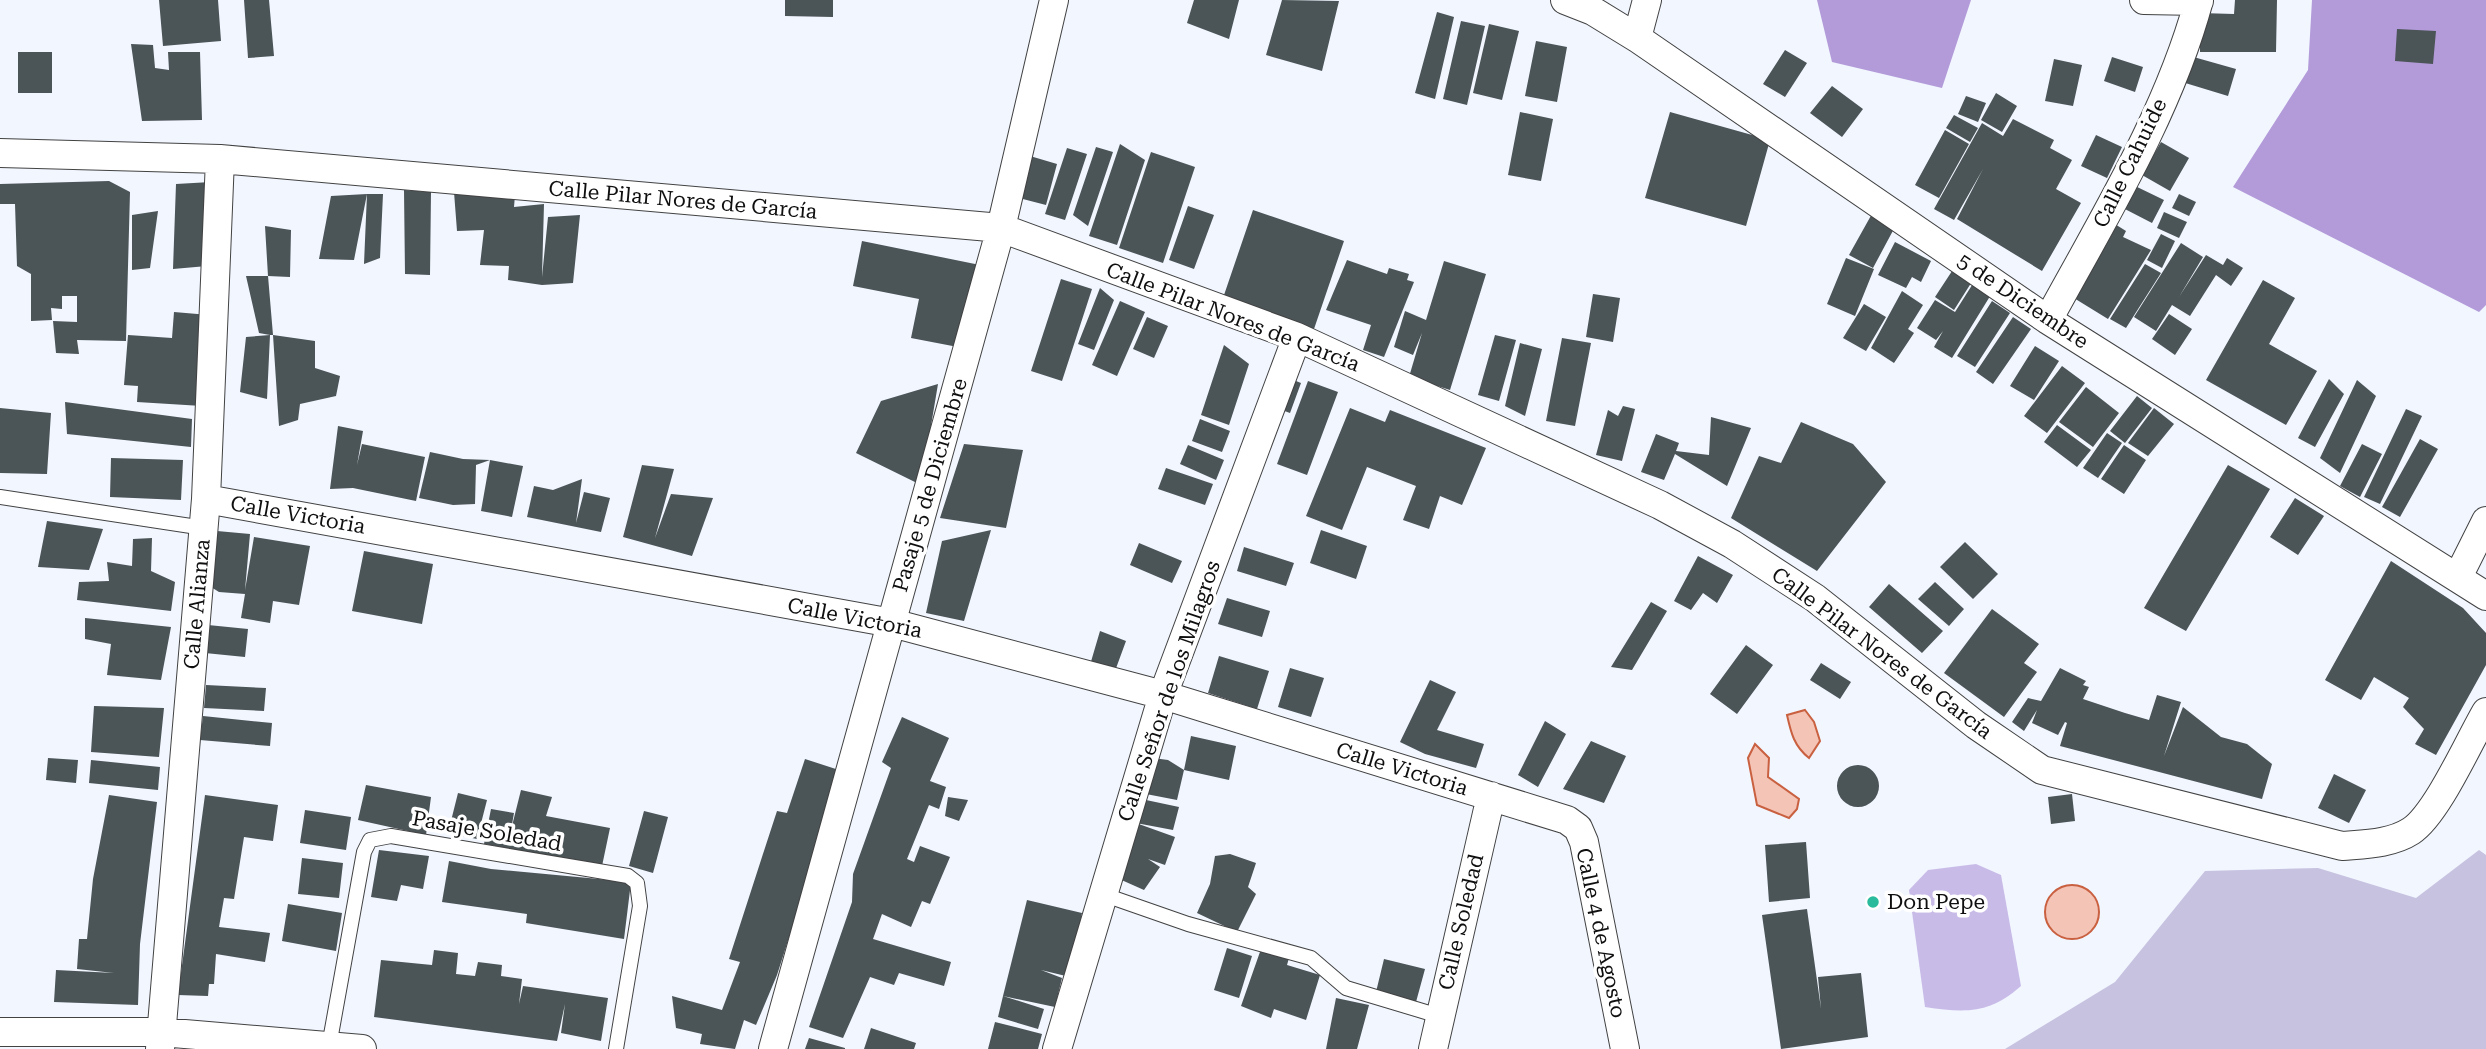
<svg xmlns="http://www.w3.org/2000/svg" width="2486" height="1049" font-family="'Roboto Serif',serif">
<style>
.green{fill:#c9bbe8}
.forest{fill:#b39bd9}
.cemetery{fill:#c7c2e0}
.water{fill:#f4c4b7;stroke:#c96040;stroke-width:2}
.building{fill:#4b5457}
.lines{fill:none;stroke-linecap:round;stroke-linejoin:round}
.service-casing{stroke:#424242;stroke-width:16}
.minor-casing{stroke:#424242;stroke-width:30}
.service{stroke:#fff;stroke-width:14}
.minor{stroke:#fff;stroke-width:28}
.poi-dot{fill:#2abb9d;stroke:#fff;stroke-width:2.5}
.labels{text-anchor:middle;dominant-baseline:central;stroke-width:7;stroke-linejoin:round;paint-order:stroke}
.street-label{font-size:21px;fill:#0f0f0f;stroke:#fff}
.poi-label{font-size:21px;fill:#0f0f0f;stroke:#fff;text-anchor:start}
</style>
<rect width="100%" height="100%" fill="#f1f6ff"/>
<path class="green" d="M1976,864L2001,875L2021,986C1989,1014 1966,1013 1925,1007L1909,890L1928,870Z"/>
<path class="forest" d="M1817,0H1971L1942,88L1832,62Z
M2312,0H2486V305L2479,312L2233,187L2308,70Z"/>
<path class="cemetery" d="M2479,850L2486,855V1049H2005L2115,982L2205,871L2318,868L2416,898Z"/>
<path class="water" d="M1805,710L1814,722L1820,741L1809,758C1794,746 1791,733 1787,715Z
M1755,744L1769,758L1768,777L1799,799L1797,809L1789,818L1757,805L1748,758Z
M2045 912a27 27 0 1 1 54 0a27 27 0 1 1-54 0Z"/>
<path class="building" d="M159,0H218L221,41L163,46Z
M244,0H269L274,56L248,58Z
M785,0H833V17L785,16Z
M1194,0H1239L1229,39L1187,23Z
M1282,0L1339,1L1322,71L1266,55Z
M2235,0H2277L2276,52H2200V13L2234,14Z
M1437,12L1454,17L1435,99L1415,93Z
M1461,21L1485,26L1467,105L1443,99Z
M1489,24L1519,31L1502,100L1473,93Z
M2397,29L2436,31L2433,64L2395,61Z
M1536,41L1567,47L1557,102L1525,96Z
M131,44L153,45L155,68L169,70L168,52H200L202,120L142,121Z
M1785,50L1807,63L1785,97L1763,84Z
M18,52H52V93H18Z
M2190,56L2236,69L2228,96L2182,82Z
M2112,57L2143,67L2135,92L2104,81Z
M2054,59L2082,65L2073,106L2045,101Z
M1832,86L1863,109L1842,137L1810,113Z
M1996,93L2017,106L2002,132L1981,120Z
M1966,96L1986,103L1978,122L1958,114Z
M1520,112L1553,119L1541,181L1508,175Z
M1670,112L1770,140L1746,226L1645,198Z
M1954,115L1978,128L1970,142L1946,128Z
M2013,119L2054,140L2050,148L2072,160L2056,189L2081,203L2042,271L1957,219L1983,169L1954,220L1934,209L1982,123L2003,136Z
M1945,130L1969,144L1939,198L1915,185Z
M2096,135L2122,147L2107,178L2081,166Z
M2161,142L2189,158L2170,191L2142,175Z
M1120,144L1145,160L1117,245L1089,236Z
M1096,147L1113,152L1088,226L1073,215Z
M1067,148L1087,154L1065,220L1045,214Z
M1151,152L1195,167L1163,263L1119,248Z
M1030,156L1057,164L1046,205L1019,198Z
M109,181L130,192L126,341L77,340L79,354L56,353L53,321L77,322V296H62V309L51,308L52,320L31,321V274L17,266L15,204H0V184Z
M211,182L207,266L173,269L176,184Z
M2133,185L2164,200L2152,223L2121,207Z
M404,190L431,192L430,275L405,274Z
M454,192L515,195L514,207L544,204L542,277L548,217L580,215L573,283L542,285L508,280L509,266L480,265L484,230L457,231Z
M367,194L354,260L319,259L331,196Z
M367,194H383L380,258L364,264Z
M2179,194L2196,202L2189,216L2172,208Z
M1188,206L1214,215L1194,269L1169,260Z
M1253,210L1344,241L1314,329L1223,298Z
M158,211L150,268L132,270V215Z
M1873,212L1896,225L1873,268L1849,255Z
M2164,212L2187,222L2179,238L2157,228Z
M2110,221L2126,231L2123,237L2151,250L2108,319L2069,295Z
M265,226L291,230L290,277L268,276L273,335H270L267,399L240,392L246,337L270,335L259,333L246,276H268Z
M2161,234L2175,241L2162,268L2147,260Z
M862,241L980,265L963,348L911,338L919,299L853,286Z
M1895,242L1931,261L1921,282L1912,277L1906,288L1878,275Z
M2181,243L2203,257L2179,297L2206,255L2223,265L2227,258L2243,268L2231,286L2216,275L2190,316L2172,305L2156,331L2134,317Z
M1846,258L1874,269L1855,316L1827,304Z
M1347,260L1387,274L1389,268L1409,274L1407,280L1414,282L1384,357L1363,350L1371,325L1326,310Z
M1444,261L1486,274L1450,390L1409,377L1422,333L1413,355L1394,347L1405,311L1426,320Z
M2145,264L2161,273L2126,328L2110,319Z
M1954,268L1973,280L1954,310L1935,297Z
M1061,279L1092,289L1062,381L1031,371Z
M2263,280L2295,298L2269,344L2317,371L2286,425L2206,380Z
M1974,282L1992,293L1952,358L1934,347L1943,331L1936,340L1917,328L1935,300L1955,312Z
M1100,288L1114,300L1094,350L1078,344Z
M1902,291L1923,305L1908,329L1914,333L1894,363L1871,348Z
M1593,294L1620,298L1613,342L1586,337Z
M1120,301L1145,312L1117,376L1092,365Z
M1992,301L2010,313L1975,367L1957,356Z
M1864,304L1886,317L1866,351L1843,338Z
M174,312L209,315L202,406L137,402L138,386L124,385L128,335L172,338Z
M2169,314L2192,329L2175,355L2152,339Z
M1147,317L1168,326L1154,358L1133,349Z
M2013,317L2031,329L1993,384L1976,372Z
M273,335L315,341V368L340,376L336,396L300,404L298,420L279,426Z
M1495,335L1516,340L1499,401L1478,395Z
M1562,338L1591,343L1575,426L1546,421Z
M1520,343L1542,349L1525,416L1505,406Z
M1224,345L1249,364L1229,425L1201,415Z
M2035,346L2059,361L2034,400L2010,386Z
M2062,366L2085,383L2047,433L2024,416Z
M1291,379L1301,383L1290,413L1279,409Z
M2329,379L2344,394L2315,447L2298,438Z
M2357,380L2376,396L2340,473L2320,458Z
M1308,381L1338,392L1307,475L1277,464Z
M938,384L921,485L856,453L881,401Z
M2086,387L2119,413L2093,447L2059,422Z
M2137,396L2152,408L2125,443L2110,431Z
M65,402L192,419L191,447L67,434Z
M1623,406L1635,409L1622,461L1596,455L1608,410L1618,416Z
M0,408L51,413L47,474L0,473Z
M1350,408L1385,422L1390,410L1486,448L1462,505L1440,496L1429,529L1403,520L1416,486L1367,467L1342,530L1306,516Z
M2154,408L2174,424L2148,456L2128,443Z
M2406,409L2422,416L2380,504L2364,497Z
M1711,417L1751,428L1727,486L1675,454L1664,480L1641,472L1656,434L1679,443L1676,451L1709,455Z
M1200,419L1230,431L1222,452L1192,441Z
M1801,422L1853,444L1886,482L1817,571L1731,518L1759,456L1781,463Z
M2057,425L2091,450L2077,467L2044,442Z
M338,426L363,431L357,465L362,444L425,457L416,501L353,488L330,489Z
M2107,433L2122,443L2098,478L2083,468Z
M2420,439L2438,449L2400,517L2382,507Z
M964,444L1023,450L1006,528L940,518Z
M2362,444L2382,454L2360,497L2340,486Z
M1188,445L1224,460L1216,480L1180,464Z
M2124,445L2146,460L2124,494L2101,479Z
M430,452L463,459L490,460L476,465L475,504L453,505L419,498Z
M111,458L183,460L181,500L110,497Z
M490,460L523,466L512,517L481,511Z
M642,465L674,469L655,538L671,494L713,498L692,556L623,537Z
M2228,465L2270,489L2186,631L2144,608Z
M1166,468L1213,484L1205,505L1158,489Z
M582,479L576,523L584,492L610,498L601,532L527,517L534,486L553,490Z
M2295,498L2324,516L2298,555L2270,537Z
M47,521L103,529L89,570L38,567Z
M991,530L964,621L926,613L942,541Z
M1321,530L1367,546L1356,579L1310,563Z
M217,531L250,534L245,590L254,537L310,546L299,605L273,601L270,623L241,618L245,594L219,592L211,587Z
M152,538L151,571L175,582L171,611L77,600L79,582L109,581L107,562L132,566L133,539Z
M1965,542L1998,574L1973,599L1940,567Z
M1139,543L1182,561L1172,583L1130,565Z
M1244,547L1294,563L1286,586L1237,571Z
M364,551L433,564L422,624L352,611Z
M1698,556L1733,575L1717,603L1703,593L1691,610L1674,601Z
M2391,561L2463,608L2486,633V665L2436,755L2415,744L2424,729L2403,707L2409,698L2374,677L2361,700L2325,680Z
M1935,582L1964,609L1949,626L1918,599Z
M1889,584L1943,631L1922,653L1869,607Z
M1227,598L1270,611L1262,637L1218,624Z
M1651,602L1667,611L1632,670L1611,667Z
M1992,609L2039,644L2024,663L2037,672L2004,717L1944,673Z
M85,618L171,627L161,680L107,675L111,644L85,639Z
M208,625L248,629L245,657L205,653Z
M1100,631L1126,641L1115,671L1090,665Z
M1746,645L1773,665L1737,714L1710,694Z
M1219,656L1269,671L1257,709L1208,693Z
M1821,663L1851,682L1840,699L1810,680Z
M1290,668L1324,678L1311,717L1278,707Z
M2060,668L2086,681L2083,685L2089,687L2083,699L2125,713L2149,720L2157,695L2181,702L2164,756L2183,707L2221,737L2247,744L2272,764L2262,799L2060,746L2067,723L2065,722L2058,735L2032,723L2037,710L2024,731L2012,722L2028,698L2041,701Z
M1430,680L1456,692L1437,730L1484,744L1476,768L1425,754L1400,742Z
M206,685L266,688L264,711L204,708Z
M94,706L164,708L159,757L91,752Z
M203,716L272,723L270,746L200,740Z
M902,717L949,738L930,781L946,787L939,809L929,805L907,859L914,862L920,846L950,857L930,904L922,901L911,927L882,914L873,939L951,962L944,986L899,973L894,985L870,977L843,1038L809,1027L852,902L853,874L891,768L882,762Z
M1545,721L1566,734L1538,787L1518,775Z
M1191,736L1236,746L1229,780L1184,770L1177,800L1146,794L1153,758L1168,760L1184,770Z
M1591,741L1626,756L1604,803L1563,789Z
M48,758L78,760L76,783L46,780Z
M805,759L842,771L777,975L756,1025L744,1020L735,1049L700,1044L702,1034L676,1028L672,996L722,1010L740,962L729,959L762,857L777,811L787,813Z
M91,760L160,767L158,790L89,783Z
M1837 786a21 21 0 1 1 42 0a21 21 0 1 1-42 0Z
M2334,774L2366,790L2349,823L2318,808Z
M366,785L431,797L426,835L358,820Z
M521,790L552,797L546,816L610,828L602,866L484,844L491,809L514,813L511,830Z
M458,793L487,800L477,839L448,833Z
M2072,794L2075,821L2051,824L2048,797Z
M109,795L157,802L140,944L138,1005L54,1002L56,970L114,973L77,969L79,939H87L93,879Z
M205,795L278,805L273,841L244,837L234,899L224,898L219,927L270,933L265,962L216,954L214,984H209L208,996L178,995Z
M948,797L968,800L959,821L945,816Z
M1146,800L1179,807L1173,830L1136,823Z
M305,810L351,817L346,850L300,843Z
M644,811L668,817L653,873L629,866Z
M1136,823L1175,837L1165,865L1148,859L1160,867L1144,890L1117,878Z
M1806,842L1810,898L1769,902L1765,845Z
M379,850L429,856L423,889L401,885L397,901L371,897Z
M1230,854L1256,863L1248,887L1256,894L1237,932L1197,913L1210,884L1215,856Z
M302,858L343,863L339,898L298,894Z
M449,861L491,869L631,882L624,939L526,923L527,914L442,902Z
M1027,900L1082,913L1070,977L1041,970L1062,978L1055,1007L1003,996Z
M288,904L342,913L336,951L282,941Z
M1807,909L1821,1009L1818,977L1861,973L1868,1037L1781,1049L1762,915Z
M1227,948L1252,956L1239,998L1214,990Z
M1261,949L1289,958L1287,965L1320,975L1306,1020L1274,1009L1271,1018L1241,1006Z
M434,950L458,953L456,974L475,976L478,962L502,965L501,976L522,979L519,1004L523,986L608,998L601,1041L561,1033L565,1004L557,1041L374,1017L381,960L432,965Z
M1384,959L1425,969L1416,1002L1376,992Z
M1003,996L1044,1009L1038,1029L998,1017Z
M1336,998L1369,1005L1357,1049H1326Z
M995,1022L1042,1034L1038,1049H988Z
M871,1028L916,1043L914,1049H864Z
M809,1038L845,1048V1049H805Z"/>
<g class="lines">
<defs>
<path id="service" d="M0,497L204,528
M1102,894L1188,924L1311,958L1346,988L1439,1016
M329,1046L364,852L370,840L391,836L628,876L637,883L640,906L616,1049"/>
<path id="minor" d="M1565,0L1593,11L1637,38L2048,320L2486,596
M2144,0L2199,1
M1637,38L1647,0
M0,153L220,159L1001,228L1297,337L1660,505L1732,544L1815,598L1976,725L2042,770L2342,846C2364,844 2391,844 2411,831C2437,814 2469,741 2486,712
M2048,320C2103,219 2169,112 2199,0
M206,499L892,623L1163,695L1567,820L1578,828L1584,842L1625,1049
M2458,577L2486,521
M0,1032H161L362,1049
M160,1049L206,499L220,159
M773,1049L1001,228L1054,0
M1057,1049L1163,695L1297,337
M1433,1049L1491,796"/>
</defs>
<use href="#service" class="service-casing"/>
<use href="#minor" class="minor-casing"/>
<use href="#service" class="service"/>
<use href="#minor" class="minor"/>
</g>
<circle class="poi-dot" cx="1873" cy="902" r="7"/>
<g class="labels">
<g class="street-label">
<text transform="translate(2130 163) rotate(-64)">Calle Cahuide</text>
<text transform="translate(683 200) rotate(5)">Calle Pilar Nores de García</text>
<text transform="translate(2023 301) rotate(34)">5 de Diciembre</text>
<text transform="translate(1233 317) rotate(21)">Calle Pilar Nores de García</text>
<text transform="translate(930 485) rotate(-74)">Pasaje 5 de Diciembre</text>
<text transform="translate(298 515) rotate(10)">Calle Victoria</text>
<text transform="translate(197 604) rotate(-85)">Calle Alianza</text>
<text transform="translate(855 618) rotate(11)">Calle Victoria</text>
<text transform="translate(1882 653) rotate(37)">Calle Pilar Nores de García</text>
<text transform="translate(1169 691) rotate(-71)">Calle Señor de los Milagros</text>
<text transform="translate(1402 769) rotate(17)">Calle Victoria</text>
<text transform="translate(487 831) rotate(10)">Pasaje Soledad</text>
<text transform="translate(1461 922) rotate(-77)">Calle Soledad</text>
<text transform="translate(1601 933) rotate(78)">Calle 4 de Agosto</text>
</g>
<g class="poi-label">
<text x="1887" y="902">Don Pepe</text>
</g>
</g>
</svg>
